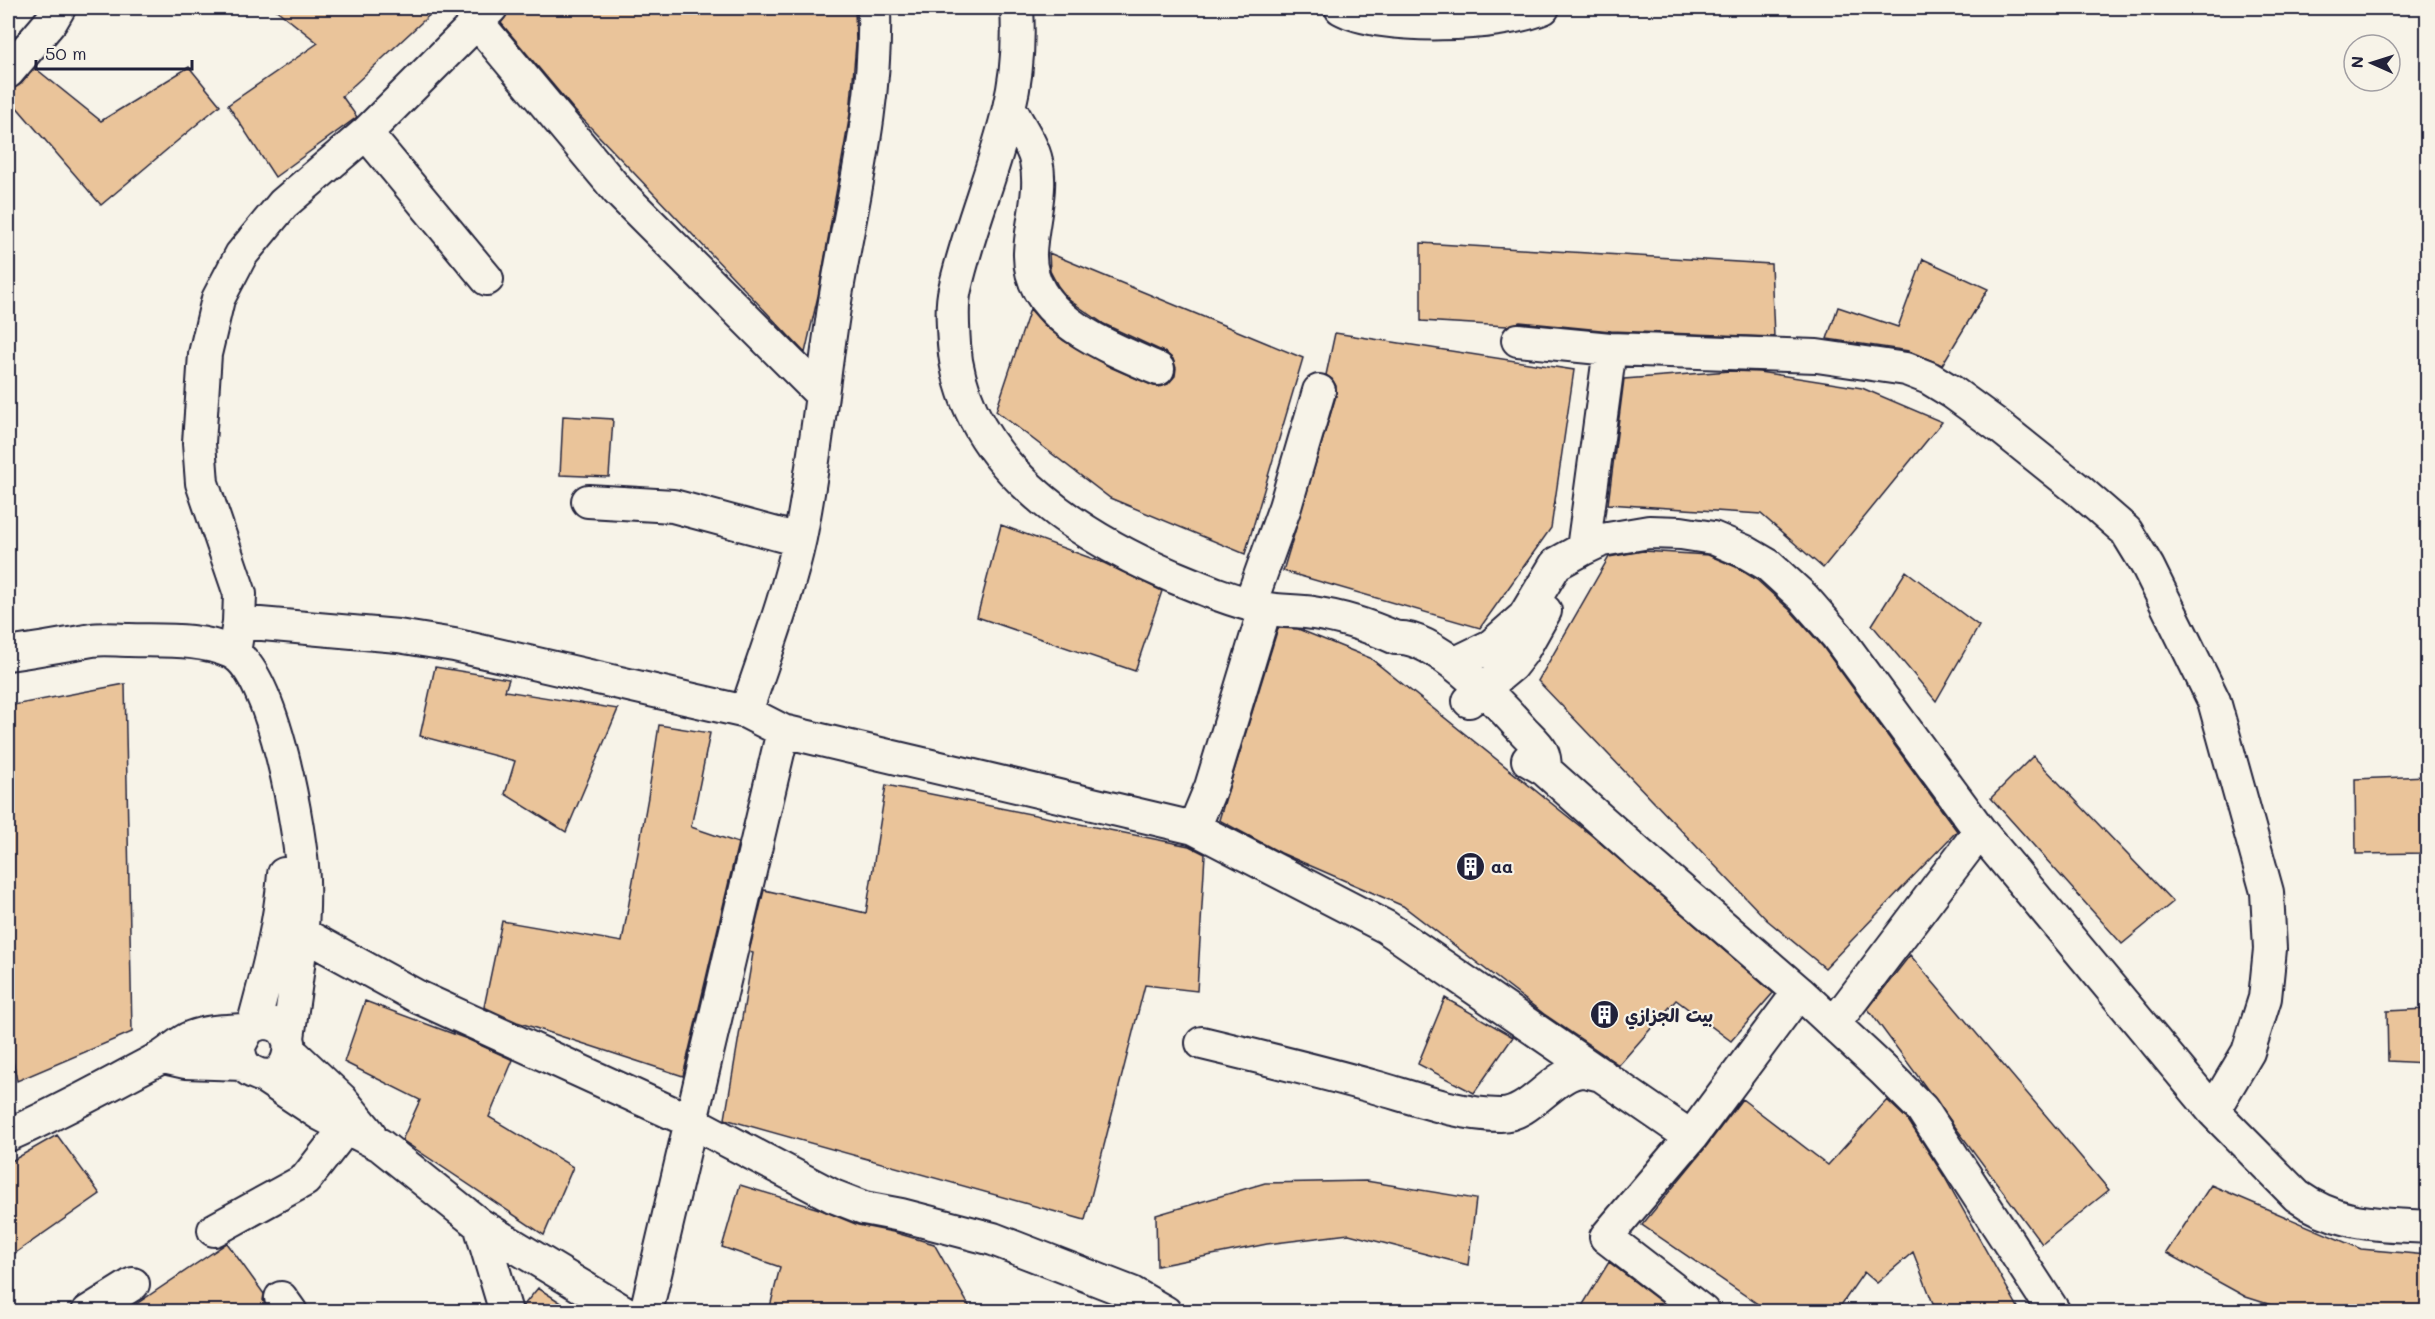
<svg xmlns="http://www.w3.org/2000/svg" width="2435" height="1319" font-family="Mali,'Playpen Sans Arabic',sans-serif">
<style>
.building{fill:#eac49a;stroke:#22223b;stroke-width:1.5}
.lines{fill:none;stroke-linecap:round;stroke-linejoin:round}
.minor-casing{stroke:#22223b;stroke-width:36}
.minor{stroke:#f7f3e8;stroke-width:32}
.labels{text-anchor:middle;dominant-baseline:central;stroke-width:4.5;stroke-linejoin:round;paint-order:stroke}
.poi-label{font-size:18px;font-weight:bold;fill:#22223b;stroke:#f7f3e8;text-anchor:start}
</style>
<rect width="100%" height="100%" fill="#f7f3e8"/>
<filter id="ink" filterUnits="userSpaceOnUse"><feTurbulence type="fractalNoise" baseFrequency=".0167" numOctaves="2"/><feDisplacementMap in="SourceGraphic" scale="12" xChannelSelector="R" yChannelSelector="G"/><feConvolveMatrix kernelMatrix="1 2 1 2 8 2 1 2 1" color-interpolation-filters="sRGB"/></filter>
<g filter="url(#ink)">
<path class="building" d="M274,8H437L342,96L357,117L275,177L228,105L318,43Z
M508,8H855L856,44L850,114L818,296L805,353L575,111L501,23L508,13Z
M189,67L220,105L101,205L8,97L10,89L21,84L35,68L101,121Z
M1421,243L1771,264L1774,337L1611,331L1520,322L1507,326L1421,321Z
M1049,253L1303,358L1245,554L1110,498L996,411L1030,309L1045,326L1064,341L1110,367L1151,385L1159,387L1168,384L1175,376L1176,368L1173,359L1166,353L1104,324L1069,300L1058,286L1050,271Z
M1923,259L1988,289L1942,365L1909,351L1827,339L1838,307L1898,327Z
M1335,333L1574,370L1551,528L1480,628L1283,571L1336,396V386L1332,379L1326,375Z
M1730,371L1759,372L1862,388L1942,422L1823,568L1761,514L1608,504L1624,379Z
M563,416L613,419L609,477L560,475Z
M1001,525L1104,563L1162,591L1135,671L977,617Z
M1643,551L1708,555L1736,567L1757,580L1790,610L1823,647L1957,831L1825,968L1767,920L1538,681L1609,557Z
M1906,571L1979,626L1936,701L1872,625Z
M1278,628L1298,629L1370,658L1591,835L1773,993L1731,1041L1676,1000L1619,1065L1544,1014L1403,906L1281,853L1219,820Z
M435,667L509,679L505,691L618,709L566,832L505,794L515,761L420,736Z
M125,684L132,1032L17,1081L8,1035V706Z
M659,725L710,733L691,827L738,843L683,1076L517,1022L484,1007L502,921L622,942L648,797Z
M2033,756L2173,902L2122,944L1991,798Z
M2427,776V853L2356,854L2355,779Z
M886,785L1189,846L1205,854L1197,991L1145,985L1085,1220L725,1119L753,953L749,952L764,890L866,913Z
M1910,955L2109,1190L2042,1244L1868,1009Z
M1445,998L1513,1037L1474,1093L1418,1064Z
M365,1001L467,1039L513,1060L489,1117L573,1167L544,1235L402,1140L420,1100L344,1062Z
M2427,1009V1063L2388,1061L2387,1011Z
M1742,1099L1828,1165L1887,1100L1908,1120L1944,1176L2020,1311H1936L1913,1252L1877,1283L1864,1272L1837,1311H1768L1642,1225L1705,1148Z
M57,1135L100,1194L8,1258V1163Z
M1366,1181L1476,1199L1468,1265L1349,1234L1267,1244L1157,1266L1156,1215L1265,1183Z
M740,1185L819,1209L858,1225L893,1232L934,1244L972,1311H769L780,1267L722,1247Z
M2211,1185L2361,1249L2427,1255V1311H2290L2246,1297L2166,1253Z
M227,1243L264,1294L263,1300L269,1311H126Z
M1609,1262L1673,1311H1579Z
M538,1288L574,1311H523V1306Z"/>
<g class="lines">
<defs>
<path id="minor" d="M1017,8C1019,41 1017,76 1009,108C995,169 969,227 955,289C951,306 953,326 954,344C963,461 1074,534 1172,576C1201,588 1232,601 1263,608C1279,612 1297,610 1313,613C1342,617 1369,626 1396,638C1433,634 1497,701 1521,728C1527,735 1537,743 1542,752C1545,758 1545,764 1545,770
M1341,8C1382,31 1500,26 1543,8
M477,22L618,191L821,394
M8,72L52,20L59,8
M1010,108C1017,123 1033,145 1036,161C1043,190 1031,223 1030,253C1028,318 1109,347 1158,369
M366,133L487,279
M1518,340L1610,349L1817,356L1906,369L1929,378L1952,392L2000,427L2080,491L2126,531L2148,567L2214,701L2267,892L2270,949L2265,998L2248,1052L2213,1111
M588,501L673,506L799,540
M1583,549L1610,349
M1250,604L1285,507L1319,391
M239,622L398,636L454,645L746,712L783,731L1194,828L1386,927L1691,1137
M234,653L239,622L240,594L202,483L199,443L205,354L218,299L241,255L283,204L366,133L491,8
M8,654C36,650 64,645 92,640C104,638 117,640 129,640C162,641 200,638 231,652C274,671 301,835 303,880C305,933 295,986 288,1038
M1454,664L1491,646L1524,617L1556,564L1583,549L1602,540L1649,532L1681,533L1713,538L1744,551L1768,565L1803,597L1837,636L1980,831L2213,1111L2297,1196C2339,1226 2379,1224 2428,1227
M1469,701L1511,666L1522,652L1545,611
M746,712C765,654 787,598 800,538C816,458 823,376 836,295C852,200 877,105 874,8
M1528,760L1545,770L1638,853L1799,992L1883,1070L1922,1109L2054,1312
M1194,828L1211,787L1265,609
M301,933L418,997L692,1122L833,1196L864,1208L901,1215L993,1239L1132,1293L1165,1312
M1834,1024L1980,831
M253,1026C267,975 280,927 284,874
M1202,1043C1260,1057 1318,1071 1375,1087C1414,1098 1460,1115 1500,1115C1531,1116 1554,1071 1584,1071C1590,1072 1596,1074 1602,1075
M291,1052L341,1099L369,1133
M163,1057L185,1062L243,1064
M263,1076L320,1114L380,1145L480,1225L624,1312
M8,1135C59,1113 108,1085 158,1059C170,1053 179,1042 192,1037C208,1031 225,1031 242,1030C249,1029 255,1024 263,1023C306,1021 292,1093 253,1072C242,1067 239,1057 239,1046L248,1029
M480,1225L506,1312
M214,1230L305,1180L341,1134L343,1126
M281,1298L291,1312
M88,1312L133,1284
M646,1312L783,731
M1703,1312L1606,1237L1691,1137L1799,992"/>
</defs>
<use href="#minor" class="minor-casing"/>
<use href="#minor" class="minor"/>
</g>
</g>
<defs>
<symbol id="building-disc" viewBox="-11 -11 22 22"><circle r="9.5" fill="#22223b" stroke="#f7f3e8"/><path d="M-4-6H4V6H1V3H-1V6H-4ZM-2.5-4.3h1.7v1.8h-1.7ZM.8-4.3h1.7v1.8H.8ZM-2.5-1h1.7V.8h-1.7ZM.8-1h1.7V.8H.8Z" fill="#fff"/></symbol>
</defs>
<g fill-rule="evenodd">
<use href="#building-disc" x="1454" y="850" width="33" height="33"/>
<use href="#building-disc" x="1588" y="998" width="33" height="33"/>
</g>
<g class="labels">
<g class="poi-label">
<text x="1491" y="866">aa</text>
<text x="1625" y="1015">بيت الجزازي</text>
</g>
</g>
<rect width="2435" height="1319" fill="none" stroke="#f7f3e8" stroke-width="30"/>
<rect x="15" y="15" width="2405" height="1289" fill="none" stroke="#22223b" stroke-width="2" filter="url(#ink)"/>
<g transform="translate(2372 63) rotate(273)"><circle r="28" fill="#f7f3e8" stroke="#a29fa3" stroke-width="1.5"/>
<path d="M0-4.5L10 22L0 15L-10 22Z" fill="#22223b"/>
<text y="-9" font-size="16" font-weight="bold" text-anchor="middle" fill="#22223b">N</text>
</g>
<path d="M36 60v9h156v-9" fill="none" stroke="#22223b" stroke-width="3"/>
<text x="45" y="60" font-size="18" fill="#22223b" stroke="#f7f3e8" stroke-width="4.5" paint-order="stroke">50 m</text>
</svg>
